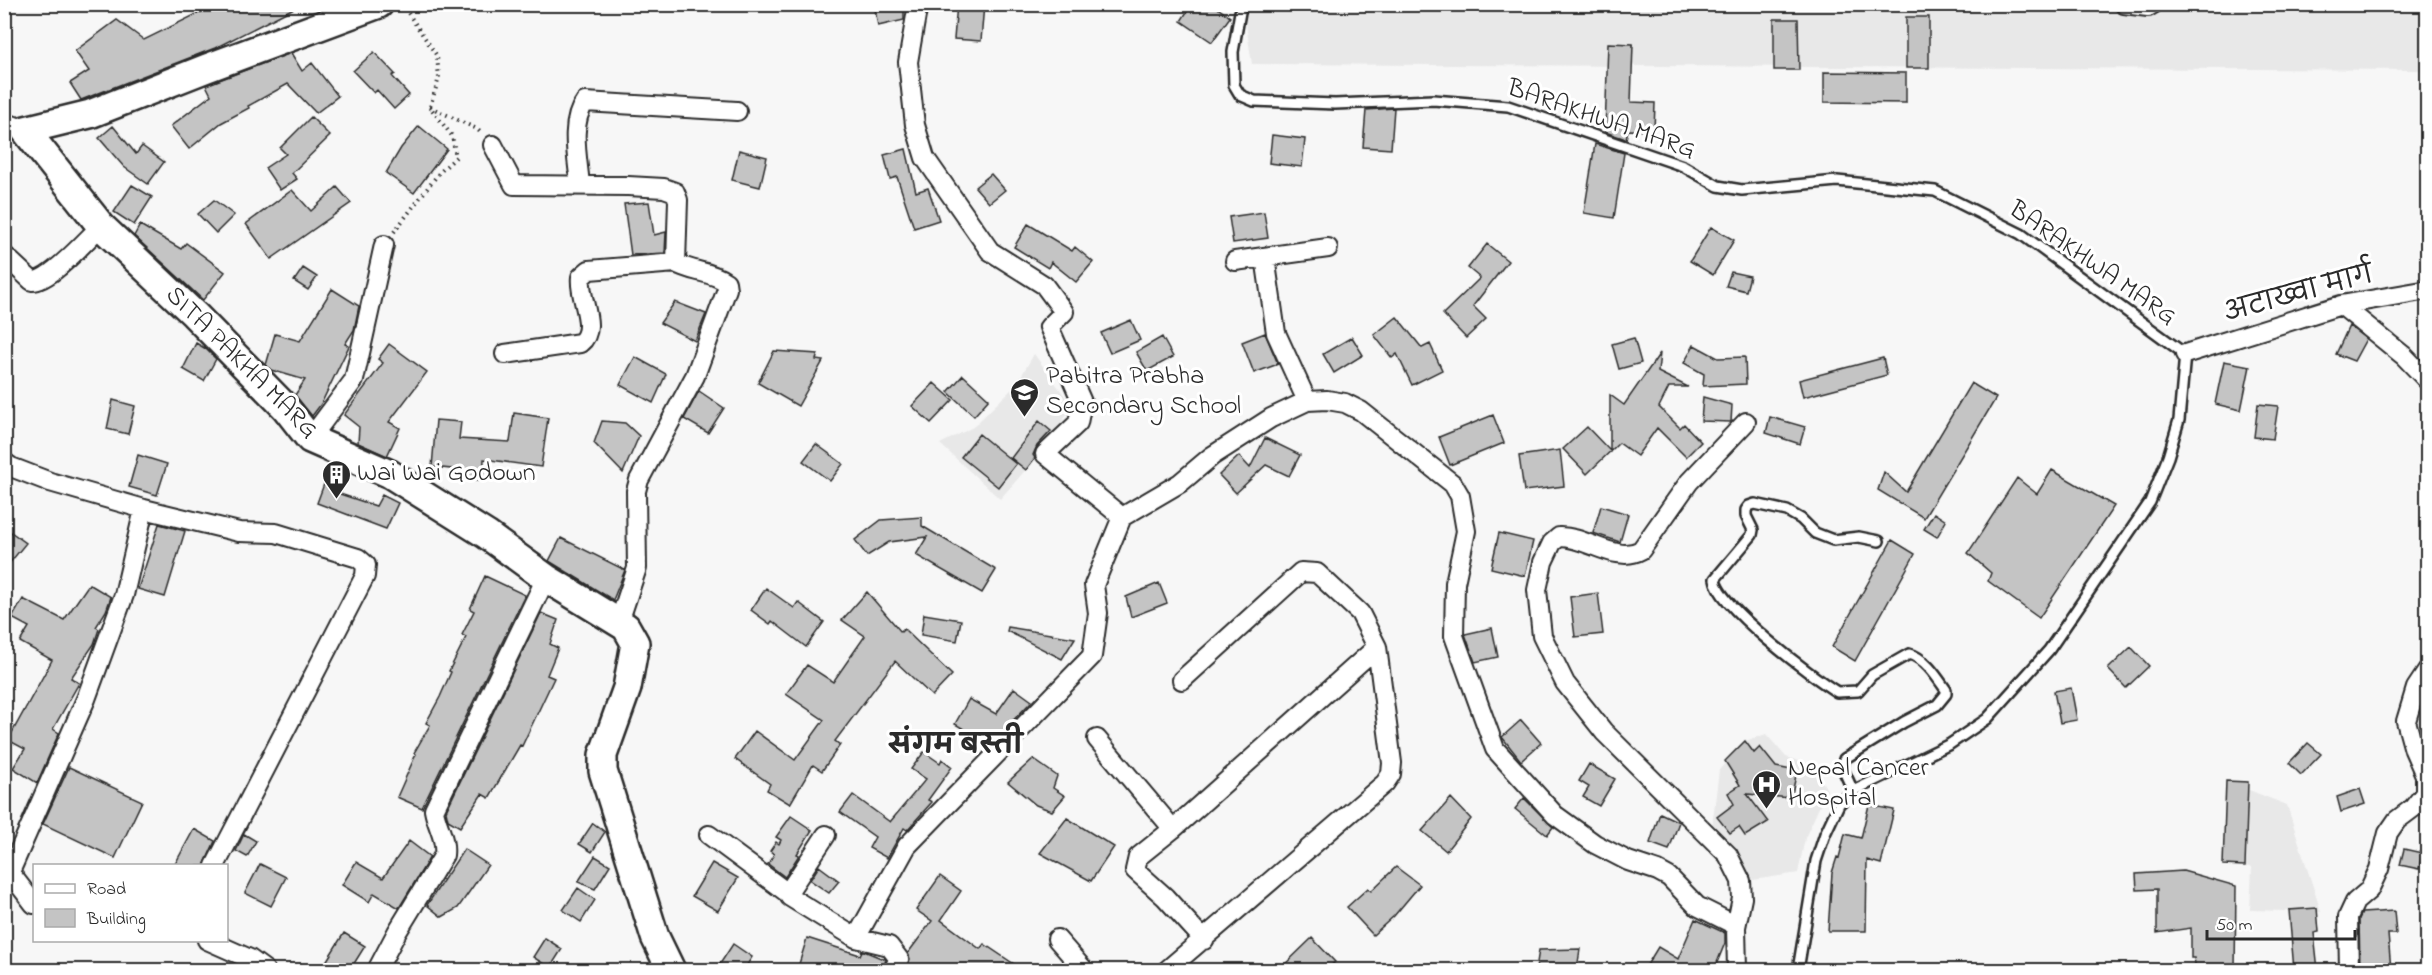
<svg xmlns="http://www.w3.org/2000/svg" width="2432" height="975" font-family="'Indie Flower','Playpen Sans Deva',sans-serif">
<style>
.built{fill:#e8e8e8}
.building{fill:#c4c4c4;stroke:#2b2b2b;stroke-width:1.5}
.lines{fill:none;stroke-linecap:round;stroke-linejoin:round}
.lane-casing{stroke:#2b2b2b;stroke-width:14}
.street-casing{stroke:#2b2b2b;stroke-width:22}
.secondary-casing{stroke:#2b2b2b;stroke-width:32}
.path{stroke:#2b2b2b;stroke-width:4;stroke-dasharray:1.5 4.5;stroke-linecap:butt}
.lane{stroke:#fff;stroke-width:9}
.street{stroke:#fff;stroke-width:18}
.secondary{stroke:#fff;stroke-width:27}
.labels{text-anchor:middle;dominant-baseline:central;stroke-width:6;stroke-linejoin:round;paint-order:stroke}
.street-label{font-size:26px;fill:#2b2b2b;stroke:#fff}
.poi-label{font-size:26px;fill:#2b2b2b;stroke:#fff;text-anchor:start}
.neighbourhood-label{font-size:27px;font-weight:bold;fill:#2b2b2b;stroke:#fff}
</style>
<rect width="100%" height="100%" fill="#f7f7f7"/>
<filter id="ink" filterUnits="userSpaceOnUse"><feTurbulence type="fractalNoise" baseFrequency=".0167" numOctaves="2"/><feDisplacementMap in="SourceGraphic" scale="12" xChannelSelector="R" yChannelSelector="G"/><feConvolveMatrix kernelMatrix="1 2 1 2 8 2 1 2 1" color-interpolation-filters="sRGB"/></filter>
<g filter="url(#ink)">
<path class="built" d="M1243,5H2427V70L1252,64Z
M1034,354L1072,406L1046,447L1000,499L940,444L973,427L1016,385Z
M1766,734L1786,757L1814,766L1827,790L1805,838L1798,873L1753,880L1712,827L1719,770L1745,741Z
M2226,781L2287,805L2321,912L2250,910L2252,867L2223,865Z"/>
<path class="building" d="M202,4H302L215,48L81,100L70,83L89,71L75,51L117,20L144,40L205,10Z
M874,4H904V20L878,26Z
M957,4H984L981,41L954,39Z
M1192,4H1212L1230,17L1212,42L1181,21Z
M1906,17H1929V68H1906Z
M1774,19H1798L1799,70H1774Z
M1608,43L1633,44L1631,102L1655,103L1654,131L1628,130L1626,139L1605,132Z
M374,52L395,74L392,76L409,95L394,109L377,90L374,93L353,71Z
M291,53L302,71L312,63L338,96L316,113L288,84L248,106L249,108L221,123L189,149L171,126L211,95L206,85Z
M1824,72L1906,73V103L1824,102Z
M1394,108L1391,149L1363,147L1366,110Z
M311,117L330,136L292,173L297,179L280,190L265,168L286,154L280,148Z
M113,126L136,154L142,146L164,162L148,184L124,167L99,138Z
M419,126L447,149L414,193L386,173L401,148Z
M1272,135L1305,139L1302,167L1269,163Z
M1595,144L1624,153L1614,218L1584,213Z
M906,149L916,192L928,188L939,220L914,228L897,177L890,179L884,155Z
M739,150L767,157L760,187L732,180Z
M991,174L1005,190L989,203L975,187Z
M132,185L152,197L134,225L114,212Z
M337,187L351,203L271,259L246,224L292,190L311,211Z
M214,200L234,215L216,233L198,214Z
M649,202L654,235L666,232L665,253L631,255L624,204Z
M1264,212L1268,238L1233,243L1229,217Z
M1028,224L1072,251L1075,247L1093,262L1076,282L1051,262L1048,268L1014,247Z
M140,225L181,249L186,243L225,272L203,300L134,236Z
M1711,227L1734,240L1713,275L1690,261Z
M1487,244L1508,261L1473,306L1486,319L1466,338L1443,314L1480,278L1468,268Z
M303,268L317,277L308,290L294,281Z
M1731,272L1750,276L1746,291L1726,286Z
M332,289L359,306L354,330L345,344L349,346L321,404L312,416L295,395L305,380L271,370L266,365L275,334L300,341Z
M675,302L706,314L695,341L660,323Z
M1397,317L1422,348L1430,344L1442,370L1412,385L1397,354L1392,358L1374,335Z
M1131,320L1140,340L1110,353L1101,333Z
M2349,326L2366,339L2354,361L2336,354Z
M1265,333L1278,364L1254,373L1242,342Z
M1162,337L1173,357L1147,371L1136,352Z
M1352,337L1363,355L1334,373L1323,354Z
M1634,338L1641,363L1619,369L1612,344Z
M196,343L206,349L216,359L204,381L183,369Z
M389,344L427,372L389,422L400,428L387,456L358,443L359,427L344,415L383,363L378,359Z
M1694,345L1718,358L1745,357L1746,384L1703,386L1704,374L1684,363Z
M774,351L818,354L816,360L823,361L798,406L758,383Z
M1660,353L1658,372L1688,387H1669L1659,407L1680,428L1684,424L1701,442L1686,457L1657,428L1637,456L1619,443L1587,474L1563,449L1587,427L1610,451V395L1624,405Z
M635,357L666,374L653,403L620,385Z
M1883,358L1887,375L1803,397L1799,380Z
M2224,361L2250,366L2241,410L2215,404Z
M963,375L989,399L974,416L948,392Z
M934,383L953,400L931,423L912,406Z
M1971,383L1996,398L1924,518L1878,490L1884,472L1906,492Z
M699,391L724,408L708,433L684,419Z
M1703,397L1732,405L1731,422L1701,421Z
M113,400L135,406L128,434L107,429Z
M2258,404L2278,406L2273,439L2254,437Z
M514,413L548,418L541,467L484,459L483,480L460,479L461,470L432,467L436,420L461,422L459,439L510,442Z
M1493,415L1504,443L1450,465L1439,437Z
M1770,417L1805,427L1800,444L1766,433Z
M602,421L625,423L639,436L623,473L594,443Z
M1039,421L1051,431L1037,446L1033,455L1035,458L1026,470L1011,458Z
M979,434L1016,464L998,487L961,457Z
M1265,438L1300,455L1289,476L1266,465L1236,493L1219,475L1239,456L1250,468Z
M816,444L843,464L830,481L803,461Z
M1560,450L1564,486L1524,491L1519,456Z
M138,455L167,464L157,495L129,487Z
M331,465L348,473L340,494L376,506L382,495L398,503L386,529L317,503Z
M2052,470L2114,506L2039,618L1988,581L1991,573L1968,553L2017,478L2037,494Z
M1601,506L1628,514L1620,542L1593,533Z
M1934,513L1946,521L1937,537L1924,529Z
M922,517V526L996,570L982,593L916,555L927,537L889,542L867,556L855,540L881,520Z
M159,524L185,531L165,597L138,589Z
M4,527L26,543L4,570Z
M1499,533L1533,541L1525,576L1491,568Z
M561,538L625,570L613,600L549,561Z
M1892,540L1915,554L1855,661L1832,647Z
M485,576L525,595L422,808L397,797L416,754L414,753L430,725L426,723L440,697L451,672L449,671L466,637L462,635L474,611L470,609Z
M1159,583L1167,603L1131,617L1126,597Z
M89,584L111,597L106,611L96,627L99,629L94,644L71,678L79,683L53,729L59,733L37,783L13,768L25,749L8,740L52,660L20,642L29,627L12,618L23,599L64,620Z
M766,588L794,608L798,602L824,622L806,647L772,621L770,624L751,610Z
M867,592L901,632L904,629L952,675L932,696L895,661L835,741L840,745L822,771L813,765L790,804L767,790L770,784L735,759L755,731L795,760L824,720L786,694L807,665L833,682L865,636L842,620Z
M1598,593L1603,634L1575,637L1570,597Z
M541,613L558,620L550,644L558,648L547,675L554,678L522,746L520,745L489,798L482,794L460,827L448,820L446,811Z
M924,614L961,620L957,641L921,635Z
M1008,627L1075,638L1062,659L1007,631Z
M1492,628L1498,657L1475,662L1465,634Z
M2131,647L2149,666L2126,688L2108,669Z
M1014,688L1032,701L990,744L955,724L969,699L996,714Z
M2071,688L2077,720L2060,723L2054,691Z
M1521,720L1541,743L1521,761L1502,737Z
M1745,741L1754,753L1760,747L1776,767L1797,771L1791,798L1747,794L1768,822L1745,836L1739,827L1730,833L1717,817L1734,804L1728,793L1740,785L1725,761Z
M2308,743L2321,754L2301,775L2289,763Z
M924,752L940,763L942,759L952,767L928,800L932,802L907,830L904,828L887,858L869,848L875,837L840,812L853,795L890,822L926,779L911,769Z
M1033,759L1057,776L1053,788L1065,796L1052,811L1036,805L1008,782Z
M1589,764L1615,779L1599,806L1583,797L1589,787L1579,781Z
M69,767L142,801L115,858L43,824Z
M2226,781L2248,782L2245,866L2223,865Z
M2360,789L2365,804L2341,812L2337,797Z
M1451,798L1471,819L1446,851L1422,831Z
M1524,798L1553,827L1547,835L1515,809Z
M1869,805L1894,810L1881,864L1867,860L1866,931H1828L1832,873L1837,857L1839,858L1845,834L1861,838Z
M1660,813L1679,822L1669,850L1650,843Z
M791,816L812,830L797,854L799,855L785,877L768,864L774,854L770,851L776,842L779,844L781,840L776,837Z
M1067,818L1114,847L1091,881L1040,853Z
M593,823L605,832L592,852L579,844Z
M194,829L215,841L204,866H174Z
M244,834L256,841L247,857L236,851Z
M409,841L430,857L399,908L374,893L369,902L342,885L356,862L383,878Z
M464,849L488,865L458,908L442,917L427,905Z
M2404,849L2422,853L2419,869L2400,865Z
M595,856L610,865L595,889L578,882Z
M712,863L738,878L718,911L692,896Z
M260,864L286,877L271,906L245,893Z
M819,866L839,881L829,893L810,880Z
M1396,867L1420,885L1394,916L1373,935L1347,907L1368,888L1371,891Z
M2183,871L2236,886L2235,970H2196L2194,958H2191V928L2157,933V889L2137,890L2136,874Z
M940,876L961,891L941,920L980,949L984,944L1023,970H906L910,959L908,953L932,921L916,910Z
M578,888L595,900L581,922L563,910Z
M2317,908L2319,932L2314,933L2318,970H2294L2289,910Z
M2394,911L2396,934H2388L2391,970H2360L2359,919L2362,913Z
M1695,919L1725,933V943L1714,970H1644L1658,947L1678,959Z
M344,933L365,946L350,970H334L324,965Z
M545,938L562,949L550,968L533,957Z
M807,938L860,955L862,951H864L886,960L882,970H820L799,964Z
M1312,938L1335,962L1326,970H1279Z
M733,944L752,957L744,970H716Z
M1580,949L1577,970L1536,969L1539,950Z"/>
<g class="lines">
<defs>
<path id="lane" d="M1240,12L1233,52L1234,85L1240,95L1254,101L1335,104L1433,100L1508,106L1683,166L1718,186L1742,190L1837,181L1935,191L2021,234L2185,354L2179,420L2168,457L2150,502L2049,650L1987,719L1950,744L1853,791L1839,804L1825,834L1816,861L1798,970
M1853,791L1843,769L1844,759L1904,722L1937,705L1946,694V690C1937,677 1924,657 1909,654L1872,675L1858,691L1837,692C1811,676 1718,606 1715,579L1752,535L1753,530L1746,516V510L1749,506L1755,504L1787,511L1801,519L1815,533L1833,540L1859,537L1879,541"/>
<path id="street" d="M918,4L908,62L915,125L925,158L990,251L1044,285L1064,312L1049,327L1082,402L1078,423L1045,454L1122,517
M2124,4L2148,7L2153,4
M4,122L25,130
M493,145L514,185L628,186L664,188L675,192L678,200L676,263C691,272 711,271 726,282L727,289L695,376L639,480L636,491L637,568L619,622
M580,185C578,160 569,123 585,102L737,111
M4,255L32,281C50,282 87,239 101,226
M1265,257L1276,333L1307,401
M1235,261L1328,248
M2341,305L2404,356L2428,381
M505,354L580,343C599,328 578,298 581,277L589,270L676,263
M2185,354L2341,305L2428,290
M310,439L354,380L384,245
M4,462L11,467L50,482L144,509L239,532L276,533L358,558L366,565L365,576L215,866
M1097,739L1173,829
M709,835L789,894
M826,835L791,888L790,897L856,938
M4,865L34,904
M10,872L86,699L124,595L144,509
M1736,927L1742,898L1741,881L1728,855L1604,732L1565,683L1542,636L1537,590L1543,562L1552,543L1559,537C1586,536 1616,564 1641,550L1689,482L1746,422
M1057,939L1084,970
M207,940L250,959L265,970
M1204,940L1165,897L1135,870L1138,857L1173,829L1377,647
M377,970L397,932L444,855C446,838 437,827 434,810L546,578
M893,970L899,959L889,946L856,938L907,846L1092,656L1098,613L1094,585L1122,517L1180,483L1212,456L1271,418L1307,401L1327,400L1345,403L1361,411L1453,484L1460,496L1466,531L1455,583L1454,636L1495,749L1555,815L1595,844L1628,861L1658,871L1669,877L1697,906L1731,923L1736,927L1737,970
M1167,970L1385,783L1391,774L1392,763L1377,647L1360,613L1317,573L1301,572L1182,680
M2349,970L2348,917L2355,902L2369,890L2379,869L2388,833L2397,820L2413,808L2425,793V775L2414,750L2406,721L2416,688L2428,670"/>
<path id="secondary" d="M379,4L207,68L90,114L25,130L101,226L194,314L285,407L310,439L390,474L487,535L546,578L626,627L635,643L627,688L603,755V771L655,937L671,970"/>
</defs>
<use href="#lane" class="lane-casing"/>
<use href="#street" class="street-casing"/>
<use href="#secondary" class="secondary-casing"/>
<path class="path" d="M1448,4L1512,7L1539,4
M1251,8L1262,4
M430,107L477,129L482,134
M394,232L439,173L456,157L452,136L430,107L439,78L437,56L402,4"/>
<use href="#lane" class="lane"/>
<use href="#street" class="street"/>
<use href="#secondary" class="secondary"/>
</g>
</g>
<defs>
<symbol id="school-pin" viewBox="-11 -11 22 30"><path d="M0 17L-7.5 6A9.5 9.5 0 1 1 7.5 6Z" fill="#2b2b2b" stroke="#fff"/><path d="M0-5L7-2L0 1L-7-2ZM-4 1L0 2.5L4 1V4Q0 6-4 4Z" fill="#fff"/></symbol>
<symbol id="building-pin" viewBox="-11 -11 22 30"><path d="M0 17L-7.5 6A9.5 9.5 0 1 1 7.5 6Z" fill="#2b2b2b" stroke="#fff"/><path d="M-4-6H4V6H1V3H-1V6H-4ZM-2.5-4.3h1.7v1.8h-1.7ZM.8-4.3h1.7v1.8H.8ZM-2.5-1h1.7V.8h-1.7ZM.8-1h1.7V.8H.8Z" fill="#fff"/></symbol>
<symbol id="hospital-pin" viewBox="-11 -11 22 30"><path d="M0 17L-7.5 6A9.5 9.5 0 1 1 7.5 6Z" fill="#2b2b2b" stroke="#fff"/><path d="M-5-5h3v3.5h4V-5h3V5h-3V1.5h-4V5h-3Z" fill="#fff"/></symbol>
</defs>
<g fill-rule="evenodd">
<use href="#school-pin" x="1008" y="376" width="33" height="45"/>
<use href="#building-pin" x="320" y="458" width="33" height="45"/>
<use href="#hospital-pin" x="1750" y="768" width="33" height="45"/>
</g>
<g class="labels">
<g class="street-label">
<text transform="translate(1601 120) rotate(19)">BARAKHWA MARG</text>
<text transform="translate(2092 264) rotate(35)">BARAKHWA MARG</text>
<text transform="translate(2299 295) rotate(-15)">अटाख्वा मार्ग</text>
<text transform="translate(241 363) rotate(45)">SITA PAKHA MARG</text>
</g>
<g class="poi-label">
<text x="1046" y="377">Pabitra Prabha<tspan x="1046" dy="30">Secondary School</tspan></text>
<text x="357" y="474">Wai Wai Godown</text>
<text x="1788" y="769">Nepal Cancer<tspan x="1788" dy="30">Hospital</tspan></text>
</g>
<g class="neighbourhood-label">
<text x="955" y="746">संगम बस्ती</text>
</g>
</g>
<rect width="2432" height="975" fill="none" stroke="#fff" stroke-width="24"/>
<rect x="12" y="12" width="2408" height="951" fill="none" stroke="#2b2b2b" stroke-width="2" filter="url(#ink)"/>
<rect x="33" y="864" width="195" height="78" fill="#ffffff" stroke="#aaaaaa" stroke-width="1.5"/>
<rect x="45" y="884" width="30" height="9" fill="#ffffff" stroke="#aaaaaa" stroke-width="1.5"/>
<text x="87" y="894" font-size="18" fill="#2b2b2b">Road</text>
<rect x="45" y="909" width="30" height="18" fill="#c4c4c4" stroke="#aaaaaa" stroke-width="1.5"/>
<text x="87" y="924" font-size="18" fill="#2b2b2b">Building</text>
<path d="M2207 930v9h148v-9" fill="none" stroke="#2b2b2b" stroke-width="3"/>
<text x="2216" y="930" font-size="18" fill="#2b2b2b" stroke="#ffffff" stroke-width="4.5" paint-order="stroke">50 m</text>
</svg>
